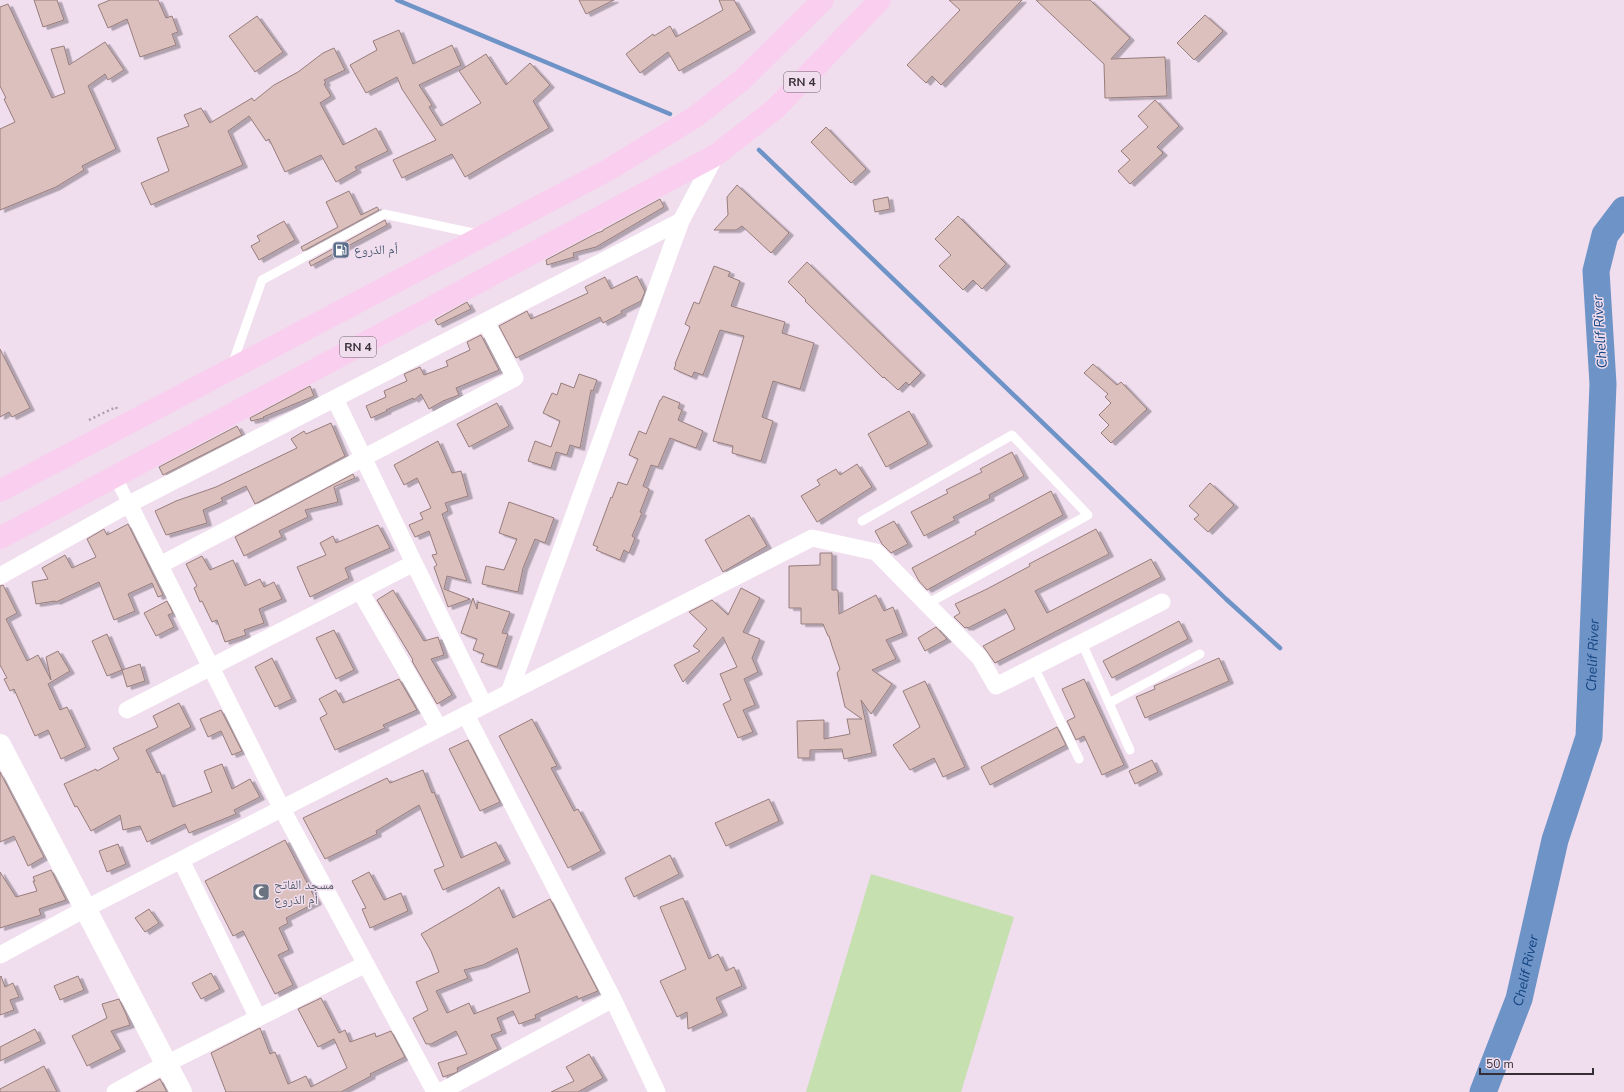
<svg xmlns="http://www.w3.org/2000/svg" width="1624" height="1092" font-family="'Nunito Sans','Noto Naskh Arabic',sans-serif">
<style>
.green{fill:#c6e0b0}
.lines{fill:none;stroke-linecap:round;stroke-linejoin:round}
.stream{stroke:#6e93c6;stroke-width:4.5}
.river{stroke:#6e93c6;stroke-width:27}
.building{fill:#dcc0be;stroke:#977d7c;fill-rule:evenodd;filter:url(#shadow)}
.path{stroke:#af9fad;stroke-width:2.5;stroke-dasharray:2 3;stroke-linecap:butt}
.service{stroke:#fff;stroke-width:9}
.pedestrian{stroke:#fff;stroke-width:13}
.minor{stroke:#fff;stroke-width:17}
.secondary{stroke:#fff;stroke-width:22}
.trunk{stroke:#faceee;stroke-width:22}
.labels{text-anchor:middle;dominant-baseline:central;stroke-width:3;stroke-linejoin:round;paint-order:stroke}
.shield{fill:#f0ddee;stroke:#6e626c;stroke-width:1}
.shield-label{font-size:12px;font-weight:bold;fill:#362e35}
.service-label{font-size:13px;fill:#4e5e75;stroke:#f0ddee;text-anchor:start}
.worship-label{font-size:13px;fill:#5b616d;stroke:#f0ddee;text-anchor:start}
.water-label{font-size:14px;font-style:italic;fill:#134482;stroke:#f0ddee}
</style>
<defs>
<filter id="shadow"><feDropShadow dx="4.5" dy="2.5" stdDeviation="0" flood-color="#0004"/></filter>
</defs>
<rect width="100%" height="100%" fill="#f0ddee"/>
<path class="green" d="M871,874L1014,917L961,1092H806Z"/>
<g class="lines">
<path class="stream" d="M397,0L670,114
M759,150L1226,599L1280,648"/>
<path class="river" id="s1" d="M1483,1092L1519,999L1555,840L1589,737L1603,384L1596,271L1605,235L1624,210"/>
</g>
<path class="building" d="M34,0H57L64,20L43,27Z
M110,0H158L166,18L172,16L178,32L172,34L176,45L140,57L127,19L108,28L98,5Z
M579,0H614L586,14Z
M719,0H734L751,30L679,71L668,52L640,73L626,54L653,34L654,36L670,26L676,37L723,10Z
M949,0H1022L941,85L932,76L926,83L907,65L960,10Z
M1036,0H1090L1130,38L1111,59L1165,57L1167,96L1105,98L1104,64Z
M8,4L52,98L65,93L51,49L64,46L69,65L105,42L124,70L108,80L105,74L88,86L116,149L82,166L84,170L56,187L0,210V129L15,122L4,99L6,98L0,86V7Z
M1205,15L1223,31L1194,60L1177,43Z
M257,16L283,52L255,72L229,36Z
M399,30L413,64L452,45L461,65L419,85L432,105L429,107L441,126L481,103L459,71L486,54L506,85L530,63L550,85L533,101L549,128L465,177L452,154L402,178L393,160L436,140L402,89L397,77L366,93L350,65L377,50L373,41Z
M334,48L345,70L324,80L326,83L324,84L331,96L320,103L343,145L376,128L388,151L355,167L357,170L336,182L321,155L285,172L269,139L266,141L249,116L228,131L243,165L151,205L141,183L169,171L157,138L189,126L184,115L201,108L210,123L252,98L254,101L274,85L298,72L323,53Z
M1155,100L1179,126L1157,147L1163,153L1130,184L1118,171L1130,160L1121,151L1148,127L1138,116Z
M826,127L866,169L851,183L811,142Z
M737,185L789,233L771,253L742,226L736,230H714L728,215L727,197Z
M349,191L361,215L377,207L379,210L303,251L301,247L338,227L326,202Z
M888,197L890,209L875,212L873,200Z
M660,199L664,207L596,247L573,253L574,257L547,265L546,260L597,233L603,231V230Z
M958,216L1006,264L982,289L973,280L963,290L939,266L951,255L935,239Z
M385,220L387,225L311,266L309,262Z
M284,221L295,240L259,260L251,246L260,241L257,236Z
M807,262L921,373L909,385L906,382L898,390L884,377L883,378L805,301L806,300L788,282Z
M714,266L730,272L728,276L740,281L731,306L785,322L782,333L814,343L800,389L773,381L762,417L773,421L761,461L732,453L733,446L713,441L744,336L720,330L703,375L694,372L692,377L674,369L676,364H675L690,327L685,324L694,302L699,304Z
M637,276L645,292L641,301L621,311L622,313L603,323L600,317L516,358L499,326L527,311L531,319L547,312L588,293L585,287L605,277L611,289Z
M467,302L471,309L438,325L435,320Z
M481,335L499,370L456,388L459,395L443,401L429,409L421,394L414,400L413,398L386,410L387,411L371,418L366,406L386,397L384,391L407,381L404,374L420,367L424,375L448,366L446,361L470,350L467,342Z
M0,349L30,408L12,417L9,412L0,417Z
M1093,364L1117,385L1121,382L1147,409L1111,443L1101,433L1109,425L1099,415L1111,403L1105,397L1108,394L1084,373Z
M579,374L597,380L593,391L591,390L580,448L570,445L567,455L556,452L551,468L528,461L535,441L551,447L560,421L543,413L552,393L557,395L561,383L574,388Z
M310,386L314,396L263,417L264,418L251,421L250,418Z
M663,396L680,403L678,408L682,410L678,420L703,431L696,448L670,438L658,467L651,465L643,486L649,489L640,512L642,513L632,536L635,538L629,553L624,550L620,560L596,550L598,547L593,545L611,497L612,498L618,482L627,485L638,459L629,455L639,431L646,434L660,400H661Z
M497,403L509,426L469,447L457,424Z
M909,411L928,444L886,467L868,434Z
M331,423L345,456L255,504L246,486L221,498L223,501L203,510L207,523L166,535L155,511L176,501L216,487L297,448L291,439L304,431L306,434Z
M237,426L242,435L163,475L159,467Z
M438,441L452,473L461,471L468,496L445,503L448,511L442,514L467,581L447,576L444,589L470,599L448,607L434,567L437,565L432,555L437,554L429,531L415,537L409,525L423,519L420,513L431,508L417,478L404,485L394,465Z
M1012,452L1024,476L989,495L990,498L953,517L955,520L924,536L911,512L948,493L946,490L982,472L980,469Z
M857,464L872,487L817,522L801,496L820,485L817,480L836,469L840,475Z
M353,474L355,478L334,487L338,502L305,510L308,517L279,531L282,537L244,556L235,537Z
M1210,483L1234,505L1208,532L1194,519L1199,515L1189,506Z
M1051,491L1063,515L927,590L919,581L912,568L976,534L975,532Z
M509,502L554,518L545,543L535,539L523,568L518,592L482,584L486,566L504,570L517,539L499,533Z
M749,515L767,546L723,572L705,540Z
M894,521L908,544L891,553L882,544L875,531Z
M128,524L163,595L158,597L152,583L128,594L135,611L114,620L99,582L56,602L55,601L36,604L32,582L48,579L42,568L65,555L72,568L96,557L87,539L104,529L107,535Z
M378,525L390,548L345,568L349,578L310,597L297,567L326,555L320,543L333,536L336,543Z
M1096,529L1109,554L1035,591L1047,613L1151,559L1161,577L995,663L983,646L1015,629L1005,609L968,628L967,627L965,628L954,617L960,613L955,604L987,589L1030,566L1029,564Z
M820,553H832V590H838L839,614L876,595L884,611L893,607L903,633L886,640L896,659L872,670L892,684L871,714L861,700L872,753L844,759L842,749L810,750V758H798L797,721L824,720V739L850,734L847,719H862L845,707L837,673L840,669L832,646L829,636H828L823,624H801V608H789V566L820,565Z
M202,556L210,570L233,560L245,586L260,579L264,587L274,582L282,599L259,609L264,623L244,630L246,635L225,642L217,620L212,622L202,601L200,602L194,588L197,586L186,564Z
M3,585L17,613L6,619L27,661L38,655L51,680L46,657L58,651L70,671L48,684L60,710L67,707L86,747L61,759L48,730L35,736L14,689L10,691L4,679L7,678L0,665V586Z
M741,588L760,598L743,632L760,639L752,658L758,672L744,679L755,705L743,710L753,732L738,738L723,704L731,700L720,674L737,667L723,637L683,682L674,665L700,651L693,646L707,629L689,612L712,600L728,615Z
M393,590L424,641L438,637L444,655L431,659L452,695L437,704L412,661L413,660L377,600Z
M473,598L477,609L478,602L510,612L502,633L508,634L497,667L481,662L484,654L473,650L477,639L461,633Z
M167,601L173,613L168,615L174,627L156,636L144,613Z
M1179,621L1188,639L1112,678L1103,661Z
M936,627L947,639L925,651L918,638Z
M334,630L354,670L336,679L316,638Z
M107,634L122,670L107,676L92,641Z
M272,658L292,699L275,707L255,667Z
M1219,658L1229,681L1145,718L1136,697L1155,689L1154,686Z
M140,664L145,681L127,687L122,670Z
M399,679L417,710L383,725L385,728L335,750L320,718L327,714L319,699L336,690L343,703Z
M1084,679L1124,765L1102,775L1084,736L1076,740L1067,721L1075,717L1062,689Z
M925,681L965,767L943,777L934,758L910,770L893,745L920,727L903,691Z
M179,703L191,727L146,750L157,773L160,772L173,807L212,792L204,771L222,764L232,789L250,779L260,797L234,810L236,814L189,833L185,824L147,842L140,826L123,830L120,815L91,831L77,806L75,807L64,784L96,769L97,771L119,759L113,748L158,727L153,716Z
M221,710L242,751L232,755L221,731L208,737L200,719Z
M532,719L557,766L551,768L574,811L578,809L601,851L568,868L499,736Z
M1057,727L1066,745L990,785L981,767Z
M468,740L500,802L480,811L449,749Z
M1152,760L1158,772L1135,784L1129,771Z
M423,770L432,793L434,792L461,858L496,842L506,861L443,890L434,870L444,866L419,805L376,831L377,834L325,859L303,818L387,778L390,783Z
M0,772L44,857L28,866L14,836L0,842Z
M769,799L779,821L726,846L715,823Z
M285,840L317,902L286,918L288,923L279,928L289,950L278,955L293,985L275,994L243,931L233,936L205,881Z
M118,844L126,864L107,872L99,851Z
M670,855L679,874L634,897L625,878Z
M51,870L66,900L39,909L41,915L0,928V872L16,897L37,891L33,881H35L33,877Z
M369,872L384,900L401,893L408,911L370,928L362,909L366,908L352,881Z
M499,887L513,918L550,899L598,991L578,999L577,996L535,1015L536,1018L519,1024L513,1011L497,1018L502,1031L491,1035L498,1049L457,1068L458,1071L455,1073L443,1077L438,1063L467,1054L456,1031L431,1044H426L413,1018L428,1010L416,982L439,972L431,951L421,934L471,905ZM517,948L530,992L474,1014L469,1003L447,1013L436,991L468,978L464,970L483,965Z
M683,898L709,959L718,954L726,971L734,967L742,986L716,998L723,1013L688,1029L687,1012L677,1017L660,981L686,969L660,907Z
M149,909L159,923L145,932L135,918Z
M211,973L220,989L201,999L192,983Z
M1,976L5,987L13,983L19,997L10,1000L14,1010L0,1015V977Z
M78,976L84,990L60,1000L54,986Z
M321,998L339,1033L345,1030L350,1042L375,1033L376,1037L391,1031L405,1057L370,1074L371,1076L341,1092H226L211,1053L260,1028L270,1054L275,1052L288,1084L306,1076L311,1087L347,1068L334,1039L318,1047L298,1009Z
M119,999L126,1014L130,1025L111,1031L121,1049L87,1066L72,1036L107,1018L102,1004Z
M35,1029L41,1041L0,1061V1047Z
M589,1054L603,1078L578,1092H551L574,1081L566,1067Z
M44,1066L57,1092H0V1089Z
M160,1079L167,1092H136Z"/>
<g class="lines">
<path class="path" d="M89,420L116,407L117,409"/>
<path class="service" d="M232,365L262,280L382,215L384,214L478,234
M862,521L1012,435L1088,515L927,604
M1082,643L1130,750
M1034,667L1079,759
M1109,703L1200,654"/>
<path class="pedestrian" d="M119,484L129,504"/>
<path class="minor" d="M335,399L414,563L484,705
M129,504L282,809L435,1092
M160,565L515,378L486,322
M0,576L129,504L681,221L716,155
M360,591L439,728
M509,693L681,221
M127,710L414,563
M466,715L613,999L657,1092
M181,860L258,1018
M0,955L85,909L812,538L876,552L980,658L996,686L1162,602
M115,1092L166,1064L366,964
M440,1092L613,999"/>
<path class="secondary" d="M0,745L181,1092"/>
<path class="trunk" d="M0,491L608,170L695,117L742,80L823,0
M0,538L716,155L775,109L880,0"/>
</g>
<defs>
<symbol id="fuel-square" viewBox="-11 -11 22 22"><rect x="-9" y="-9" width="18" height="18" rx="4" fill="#5c6f8a" stroke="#f0ddee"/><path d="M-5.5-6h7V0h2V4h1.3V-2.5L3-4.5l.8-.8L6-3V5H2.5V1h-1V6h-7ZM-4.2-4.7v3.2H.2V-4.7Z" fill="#fff"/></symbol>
<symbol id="mosque-square" viewBox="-11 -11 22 22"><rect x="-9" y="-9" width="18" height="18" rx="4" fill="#6b7280" stroke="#f0ddee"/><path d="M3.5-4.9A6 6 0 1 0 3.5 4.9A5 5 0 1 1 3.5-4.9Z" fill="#fff"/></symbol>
</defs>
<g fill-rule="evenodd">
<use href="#fuel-square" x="331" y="240" width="20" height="20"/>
<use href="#mosque-square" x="251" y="882" width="20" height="20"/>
</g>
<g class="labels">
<g class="shield">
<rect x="784" y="72" width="36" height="20" rx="3"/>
<rect x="340" y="337" width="36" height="20" rx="3"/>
</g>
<g class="shield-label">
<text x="802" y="82">RN 4</text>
<text x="358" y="347">RN 4</text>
</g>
<g class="service-label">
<text x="354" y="250">أم الذروع</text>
</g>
<g class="worship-label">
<text x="274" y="885">مسجد الفاتح<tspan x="274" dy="15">أم الذروع</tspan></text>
</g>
<g class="water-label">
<text transform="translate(1600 332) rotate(-94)">Chelif River</text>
<text stroke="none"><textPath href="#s1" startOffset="453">Chelif River</textPath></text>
<text stroke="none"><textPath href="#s1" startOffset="129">Chelif River</textPath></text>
</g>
</g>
<path d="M1480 1068v6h113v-6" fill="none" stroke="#362e35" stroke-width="2"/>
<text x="1486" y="1068" font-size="12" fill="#362e35" stroke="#f0ddee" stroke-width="3" paint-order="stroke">50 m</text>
</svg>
